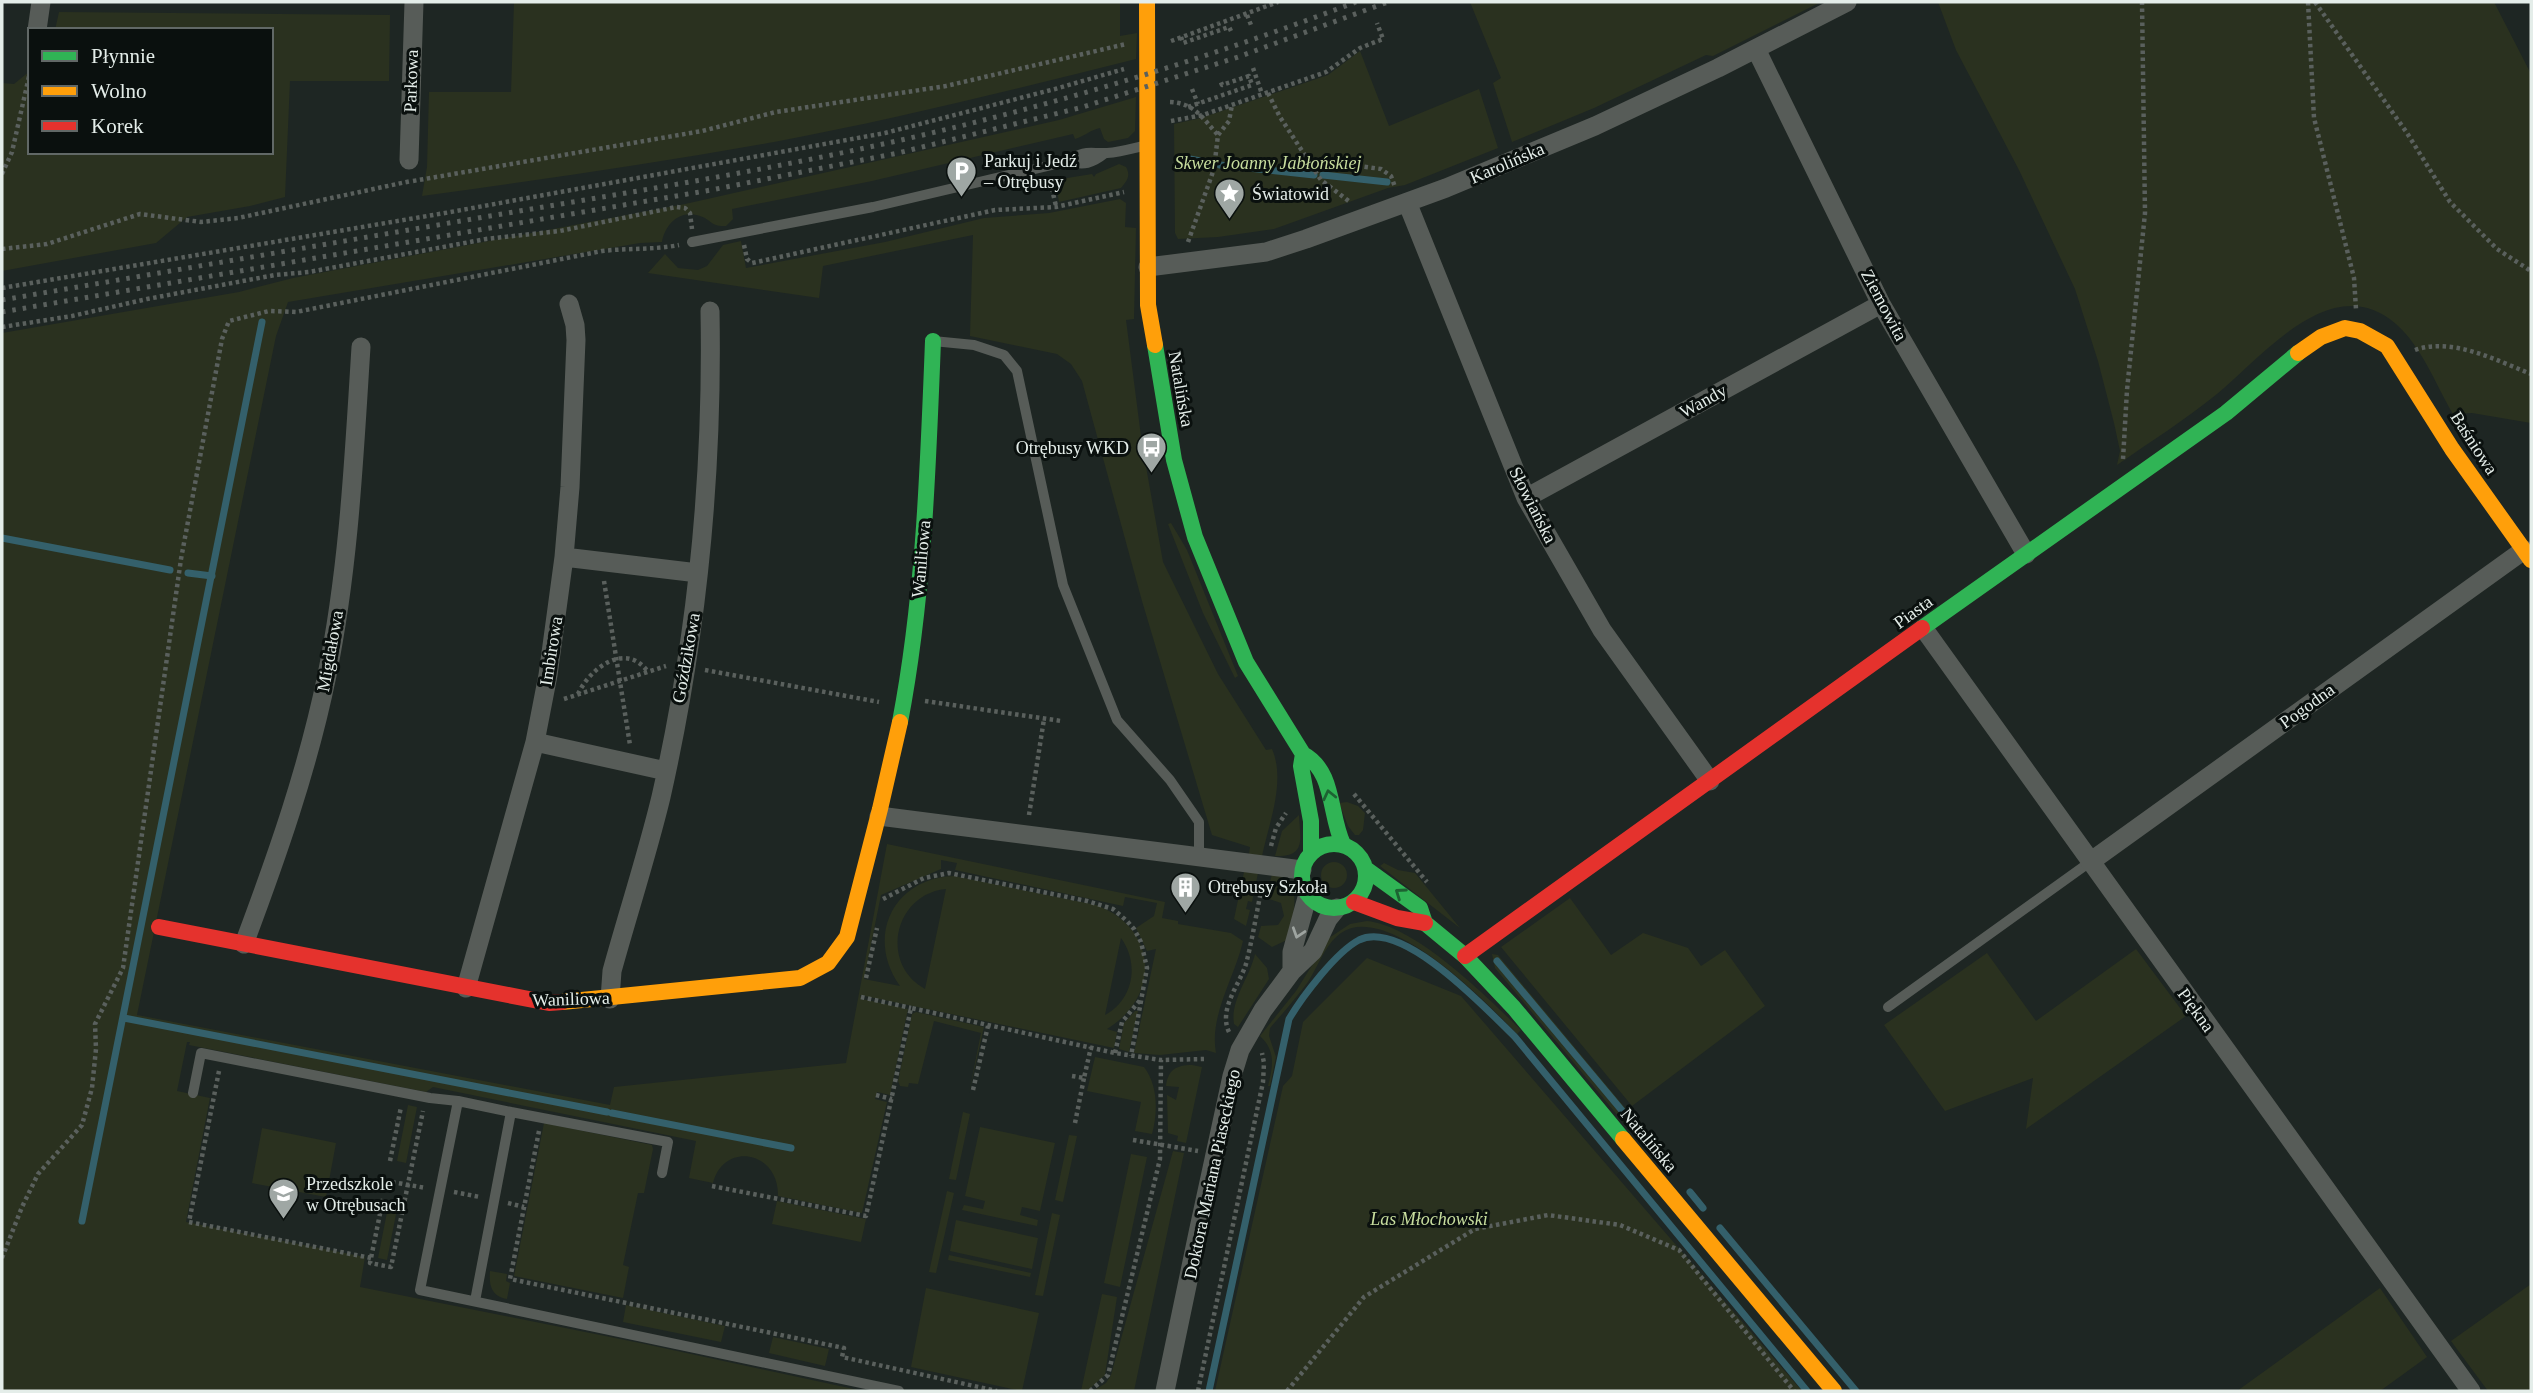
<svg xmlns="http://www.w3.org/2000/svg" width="2533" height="1393" font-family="'Times New Roman',serif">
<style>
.green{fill:#2a311f;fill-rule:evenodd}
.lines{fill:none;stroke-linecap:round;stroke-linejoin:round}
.stream{stroke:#34606b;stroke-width:7}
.path{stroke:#5a605d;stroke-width:4.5;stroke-dasharray:3.5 3.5;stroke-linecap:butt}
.lane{stroke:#575c58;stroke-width:10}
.street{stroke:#575c58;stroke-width:19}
.fast{stroke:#30b455;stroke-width:16}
.slow{stroke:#ff9f0a;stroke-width:16}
.jam{stroke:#e5322d;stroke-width:16}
.rail{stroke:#5a605d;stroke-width:5;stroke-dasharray:3.5 7;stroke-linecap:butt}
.oneway{stroke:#1d6232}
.oneway2{stroke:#9ea4a0}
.labels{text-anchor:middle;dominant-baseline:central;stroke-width:6;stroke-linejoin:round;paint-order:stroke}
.street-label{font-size:18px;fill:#e4ede9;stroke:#0a100e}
.poi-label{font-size:18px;fill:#e4ede9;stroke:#0a100e;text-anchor:start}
.park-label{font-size:18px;font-style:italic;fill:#c7dd9e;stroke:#0a100e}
</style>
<rect width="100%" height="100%" fill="#1e2623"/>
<path class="green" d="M514,2H1120V36L1137,33L1136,59C1016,89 896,119 774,142C657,163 540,180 422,196L427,167L429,92H511Z
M1470,2H1821L1713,56L1706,55L1594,108L1512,142L1493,83L1501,78Z
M1938,2H2494L2531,74V423L2472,413L2453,414C2436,385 2422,347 2396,324C2332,268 2262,357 2217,394C2185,420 2150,442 2117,465L2120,451L2114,423L2098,361L2075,289L2019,170L1956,50Z
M59,12L390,15L389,81H290L285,197L250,206L187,217L156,243L2,271V83L14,84L30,71V152H271V30H55Z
M1360,51L1389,126L1479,89L1498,148L1405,185L1388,188L1274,229L1218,237L1178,239L1175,233L1174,124L1201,118L1328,75Z
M1136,97L1135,131L1128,138L1108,142L1104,139L1100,128C1090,130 1085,136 1075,139L1073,134L872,181L732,209L733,219L726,226C711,227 712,220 700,216C680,209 665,224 662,242L640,243L288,302L276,336L137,1015L610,1105L614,1087L846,1063L887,844L1165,902L1162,918L1178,921V924L1231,933L1243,941C1235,977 1209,1015 1216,1053L1206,1050L1160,1055L1134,1053L1156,949L1147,951L1136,928L1154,916L1157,903L1125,897L1123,906L955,870L957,863L941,860V869L881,895L864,979L900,986C865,937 893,878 954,876L1096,905C1158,928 1161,996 1107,1029L1117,1032L1114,1048L860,995L862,999L908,1009L890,1095L877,1092L875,1099L887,1102L862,1213L778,1196C779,1151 724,1141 713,1183L689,1178L696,1141L433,1087L426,1092L189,1045L190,1042H187L177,1091L210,1098L186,1222L365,1257L360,1287L640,1343L863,1391H2V333L239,292L293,278L685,204L1059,120ZM946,889L925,989C879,964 894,894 946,889ZM1121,938C1140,964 1133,1000 1105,1015Z
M1119,164L1126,167C1131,176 1127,181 1121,188L1059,202L1055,180L1092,174L1094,177L1096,174Z
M1120,199L1126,203L1125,227L1136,228L1134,319L1126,320L1142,444L1163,562L1218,674L1266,750L1272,749C1286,781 1269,823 1262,856L1249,854L1250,847L1212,835L1142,601L1082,381L1071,364L1057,354L970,336L973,235L823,266L819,298L648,273L665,254L678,268L698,270L707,266L723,245L741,241L746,268L885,242L984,218L1049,213Z
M1171,523L1187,550L1238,676L1235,678L1203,613L1168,524Z
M1347,802L1358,806L1365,813L1363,830L1359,835H1355L1348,826L1339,803Z
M1299,815C1300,839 1307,857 1275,856L1282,831Z
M1321 875a13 13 0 1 1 26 0a13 13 0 1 1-26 0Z
M1384,863L1398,870L1415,873L1460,928L1380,866Z
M1244,872L1258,873L1252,902L1248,901L1246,909L1250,910L1246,926L1234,919Z
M1272,874C1307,880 1292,917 1287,940L1272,947L1258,937L1261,926L1278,925L1284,916L1281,903L1266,898Z
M1570,898L1611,955L1643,933L1688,948L1701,966L1725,950L1765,1006L1632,1106L1501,947Z
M1367,921C1416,926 1486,996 1521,1030L1517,1034C1487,1002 1387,901 1341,933C1325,944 1318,967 1308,982C1296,998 1283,1013 1270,1028L1269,1036L1276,1057L1270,1086H1268C1273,1066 1276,1051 1260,1036L1296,991L1329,938L1350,924Z
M2136,949L2186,1016L2026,1129L2033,1078L1945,1111L1884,1025L1987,953L2036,1021Z
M1255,954L1267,968L1269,979L1238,1027L1234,1024C1230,1000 1250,977 1255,954Z
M1492,954L1498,955L1671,1163L1663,1170L1495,968Z
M1367,958L1461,996L1802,1391H1215L1283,1086L1292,1076L1303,1022Z
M1135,1011H1138L1129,1052L1119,1049L1124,1023Z
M916,1012L984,1027L969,1093L981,1033L934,1021L918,1084L909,1083L908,1087L900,1086L898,1081L912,1014Z
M1095,1057L1144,1067C1158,1085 1158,1112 1152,1134L1135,1131L1141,1102L1087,1091Z
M1192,1065L1202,1067L1186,1143L1177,1141L1178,1136L1168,1133L1167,1095L1176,1100L1179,1087L1166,1086C1168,1070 1176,1065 1192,1065Z
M408,1105L417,1107L406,1163L397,1161Z
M963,1112L970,1114L956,1180L949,1179Z
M544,1123L652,1145L653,1149L644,1193H638L623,1265L629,1267L623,1298L514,1276Z
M980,1127L1055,1143L1040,1211L1022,1207L1020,1215L1038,1220L1037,1226L962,1210L964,1205L983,1209L985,1201L965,1196Z
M262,1128L336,1143L326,1197L252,1183Z
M1069,1135L1077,1136L1063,1202L1055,1200Z
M1173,1151L1184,1153L1134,1391H1093L1106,1383L1111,1375Z
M1131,1154L1147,1157L1120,1287L1104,1283Z
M947,1191L954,1193L936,1273L929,1272Z
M777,1201L866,1219L861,1242L772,1224Z
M389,1202L398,1204L387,1260L378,1258Z
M1052,1213L1060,1215L1043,1296L1035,1295Z
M956,1220L1038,1238L1032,1269L950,1251Z
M949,1255L1031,1273L1030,1277L948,1260Z
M490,1271L507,1274L506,1281L510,1283L507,1299C491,1296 489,1285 490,1271Z
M2531,1284V1391H2488L2451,1341Z
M926,1288L1039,1313L1022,1391L911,1367Z
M2380,1288L2427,1357L2380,1391H2237Z
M1102,1294L1117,1297L1105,1375L1087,1391H1081Z
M626,1305L725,1326L721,1342L623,1322Z
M773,1337L829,1349L825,1366L769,1353Z"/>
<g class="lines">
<path class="stream" d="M1184,158L1212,163
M1220,165L1314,175
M1323,175L1387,182
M2,538L170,570
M188,573L212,576
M1497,961L1665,1162
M124,1018L607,1112
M612,1113L791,1148
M1690,1192L1703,1208
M82,1221L262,322
M1720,1228L1856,1391
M1209,1391L1289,1019C1302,997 1336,952 1359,940C1403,919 1486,1009 1515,1037L1807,1391"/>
<path class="path" d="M2308,2L2314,118L2354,278L2356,309
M2315,2L2407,133L2450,202L2497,249L2531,271
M1247,15L1251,25
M1181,37L1183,43L1229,27L1231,31
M1171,41L1278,2
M1253,68L1262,94
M1192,89L1198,104
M1268,93L1280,117L1321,180L1350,202
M1170,102C1195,103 1203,119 1218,135
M1188,107L1252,85L1249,76L1222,85L1220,80
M1171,121L1203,115L1326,72L1360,48L1383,39L1377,23
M1309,161L1317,160L1381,169L1391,176L1395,187
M2,174L12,152L30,72
M413,181L702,131L776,112L946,86L1126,44
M1050,181L1056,206
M1188,242L1214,169L1218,135L1229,121L1232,105
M744,245L747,259L752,263L995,210L1056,207L1124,192
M2,249L47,244L140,214L201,222L238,218L411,181
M2,288L445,213L885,133L1055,89L1124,69
M2,327L72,316L147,299L275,275L309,272L486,239L560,231L676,207L685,208L690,213L692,229
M2415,350C2452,337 2496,360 2531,374
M2123,459L2127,390L2145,213L2142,2
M604,581L630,745
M705,670L879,702
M578,694C590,668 626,641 648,672
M564,699L666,666
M925,701L1061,721
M1354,794L1427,882
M1029,815L1044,719
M1271,846L1276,828L1286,813
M883,899L924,878L949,873L1087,901L1113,909L1127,921L1134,929L1141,942L1147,968L1131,1056
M866,978L877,928
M861,997L911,1008
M1229,1032C1218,1009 1240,984 1246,964C1253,937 1257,909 1263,882
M1115,1053L1122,1022L1141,999
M219,1071L189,1222L371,1258
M1072,1076L1084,1078L1091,1047
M973,1090L988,1026
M876,1095L892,1099
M1075,1123L1084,1078
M539,1131L510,1279L844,1348L842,1357L997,1391
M1133,1140L1198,1151
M390,1161L401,1107
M392,1182L426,1188
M712,1186L866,1216L911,1008L1115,1053L1161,1060
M454,1192L480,1197
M383,1199L370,1263L391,1267L423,1111
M508,1203L524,1207
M2,1258L22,1207L38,1174L82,1125L92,1088L96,1049L95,1024L123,968L181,559L222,339L229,321L269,311L296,312L602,251C628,248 654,250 679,245
M1090,1391L1108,1375L1160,1159L1161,1060L1204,1059
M1198,1391L1263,1082L1264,1063L1262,1053
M1287,1391L1364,1297L1475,1229L1548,1215L1620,1225L1679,1250L1794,1391"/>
<path class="lane" d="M1069,161C1083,166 1093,163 1104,154
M692,242L873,207L1069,161C1084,149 1091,154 1107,153C1120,152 1134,148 1147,145
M933,341L974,345L1004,355L1017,371L1063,585L1117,720L1170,780L1199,822V857
M1888,1007L2090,862
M193,1093L201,1053L430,1098L458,1101
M511,1112L668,1142L662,1173
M475,1301L511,1112L458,1101L420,1290L899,1391"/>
<path class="street" d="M37,30L41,2
M1756,49L1881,304L2026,554
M409,160L414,2
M1407,202L1526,498L1602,630L1710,781
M1148,267L1266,252L1306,239L1446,188L1595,126L1718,68L1847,2
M1526,498L1881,304
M564,557L698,573
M1924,629L2471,1391
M535,742L666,771
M879,816L1302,870
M2090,862L2524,550
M244,944C277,856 308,768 327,675C349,567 354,457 361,347
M1292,971V952L1308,894
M466,988L535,742L548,675L564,557L570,487L576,340L575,325L569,304
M610,999L612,971C628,913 647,855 661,797C697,638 713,474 710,311
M1165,1391L1198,1233L1232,1076L1240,1050L1263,1010L1292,971L1313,951L1328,919L1337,908"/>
<path class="fast" d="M1155,345L1174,460L1195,537L1246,662L1303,754C1335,771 1329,815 1343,844
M1922,628L2226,413L2298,353
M900,722C924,597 928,468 933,341
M1303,754L1301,766L1311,821V853
M1302 876a32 32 0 1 1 64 0a32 32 0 1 1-64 0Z
M1366,869L1420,908L1425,923L1465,956L1514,1008L1623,1139"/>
<path class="slow" d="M1147,2L1148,305L1155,345
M2298,353L2321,337L2345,328L2360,331L2387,346L2452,449L2531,560
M562,1002L800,978L828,963L847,937L880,809L900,722
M1623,1139L1834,1391"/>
<path class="jam" d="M1354,902L1397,918L1425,923
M159,927L549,1003L562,1002
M1465,956L1922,628"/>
<path class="rail" d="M2,300C165,272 327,244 490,216C655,188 821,162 984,120C1110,88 1235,48 1356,2
M2,312L711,190L898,153L1083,107L1238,57L1388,2"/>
</g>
<defs><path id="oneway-chevron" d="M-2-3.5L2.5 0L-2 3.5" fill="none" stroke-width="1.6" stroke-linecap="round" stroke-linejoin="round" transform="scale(1.75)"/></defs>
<g class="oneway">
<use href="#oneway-chevron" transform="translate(1329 795) rotate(-103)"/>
<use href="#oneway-chevron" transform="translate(1400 893) rotate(-145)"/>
</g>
<use class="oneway2" href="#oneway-chevron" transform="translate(1298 933) rotate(108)"/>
<defs>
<symbol id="parking-pin" viewBox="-11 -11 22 30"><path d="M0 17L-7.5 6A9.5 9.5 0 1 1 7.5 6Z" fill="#9fa7a4" stroke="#0a100e"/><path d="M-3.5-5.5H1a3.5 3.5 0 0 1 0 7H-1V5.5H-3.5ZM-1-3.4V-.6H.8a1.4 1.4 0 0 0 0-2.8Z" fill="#fff"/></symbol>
<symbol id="sight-pin" viewBox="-11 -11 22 30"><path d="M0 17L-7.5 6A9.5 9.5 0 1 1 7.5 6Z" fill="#9fa7a4" stroke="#0a100e"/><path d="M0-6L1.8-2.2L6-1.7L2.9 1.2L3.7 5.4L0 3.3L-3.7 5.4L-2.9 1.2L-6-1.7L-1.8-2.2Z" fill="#fff"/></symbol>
<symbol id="bus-pin" viewBox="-11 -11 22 30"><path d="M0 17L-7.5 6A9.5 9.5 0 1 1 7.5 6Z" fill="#9fa7a4" stroke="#0a100e"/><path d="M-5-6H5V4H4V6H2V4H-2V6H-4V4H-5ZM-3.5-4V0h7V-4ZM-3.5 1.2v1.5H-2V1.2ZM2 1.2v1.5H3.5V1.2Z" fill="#fff"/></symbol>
<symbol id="building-pin" viewBox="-11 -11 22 30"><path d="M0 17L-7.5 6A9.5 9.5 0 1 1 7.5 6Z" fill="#9fa7a4" stroke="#0a100e"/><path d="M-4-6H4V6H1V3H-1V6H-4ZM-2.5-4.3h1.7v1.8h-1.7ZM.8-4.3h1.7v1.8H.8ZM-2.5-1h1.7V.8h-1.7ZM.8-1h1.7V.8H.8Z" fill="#fff"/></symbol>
<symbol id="school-pin" viewBox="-11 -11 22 30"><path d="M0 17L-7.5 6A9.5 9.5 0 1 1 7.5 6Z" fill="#9fa7a4" stroke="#0a100e"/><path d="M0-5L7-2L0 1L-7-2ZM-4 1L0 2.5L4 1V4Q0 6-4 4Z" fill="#fff"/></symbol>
</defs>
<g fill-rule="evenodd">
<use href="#parking-pin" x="944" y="154" width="35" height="47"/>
<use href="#sight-pin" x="1212" y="176" width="35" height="47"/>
<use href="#bus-pin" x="1134" y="430" width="35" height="47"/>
<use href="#building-pin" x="1168" y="870" width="35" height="47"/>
<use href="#school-pin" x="266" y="1176" width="35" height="47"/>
</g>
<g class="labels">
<g class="street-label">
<text transform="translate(411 81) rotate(-88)">Parkowa</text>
<text transform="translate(1507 163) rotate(-23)">Karolińska</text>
<text transform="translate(1884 305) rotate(62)">Ziemowita</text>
<text transform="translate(1181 389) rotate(80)">Natalińska</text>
<text transform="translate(1703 401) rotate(-29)">Wandy</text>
<text transform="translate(2474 443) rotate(57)">Baśniowa</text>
<text transform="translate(1533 505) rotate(63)">Słowiańska</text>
<text transform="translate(921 559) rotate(-85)">Waniliowa</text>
<text transform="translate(1913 612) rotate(-36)">Piasta</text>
<text transform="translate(330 651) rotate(-80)">Migdałowa</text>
<text transform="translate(551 651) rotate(-81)">Imbirowa</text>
<text transform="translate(686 658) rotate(-80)">Goździkowa</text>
<text transform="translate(2307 706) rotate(-36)">Pogodna</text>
<text transform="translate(571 999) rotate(-2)">Waniliowa</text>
<text transform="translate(2196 1010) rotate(54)">Piękna</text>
<text transform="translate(1649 1140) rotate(50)">Natalińska</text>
<text transform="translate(1212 1174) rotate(-78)">Doktora Mariana Piaseckiego</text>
</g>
<g class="poi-label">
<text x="984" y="161">Parkuj i Jedź<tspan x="984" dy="21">– Otrębusy</tspan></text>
<text x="1252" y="194">Światowid</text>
<text x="1129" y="448" text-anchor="end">Otrębusy WKD</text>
<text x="1208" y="887">Otrębusy Szkoła</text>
<text x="306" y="1184">Przedszkole<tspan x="306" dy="21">w Otrębusach</tspan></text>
</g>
<g class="park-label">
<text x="1268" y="163">Skwer Joanny Jabłońskiej</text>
<text x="1429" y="1219">Las Młochowski</text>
</g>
</g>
<rect width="2533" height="1393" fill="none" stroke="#e4ede9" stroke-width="7"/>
<rect x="28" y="28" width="245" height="126" fill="#0a100e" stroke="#616866" stroke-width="2"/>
<rect x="42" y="51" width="35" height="10" fill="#30b455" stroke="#616866" stroke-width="2"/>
<text x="91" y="63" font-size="21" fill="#e4ede9">Płynnie</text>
<rect x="42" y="86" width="35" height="10" fill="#ff9f0a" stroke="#616866" stroke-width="2"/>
<text x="91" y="98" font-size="21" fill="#e4ede9">Wolno</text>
<rect x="42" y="121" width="35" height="10" fill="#e5322d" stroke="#616866" stroke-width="2"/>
<text x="91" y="133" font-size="21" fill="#e4ede9">Korek</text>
</svg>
